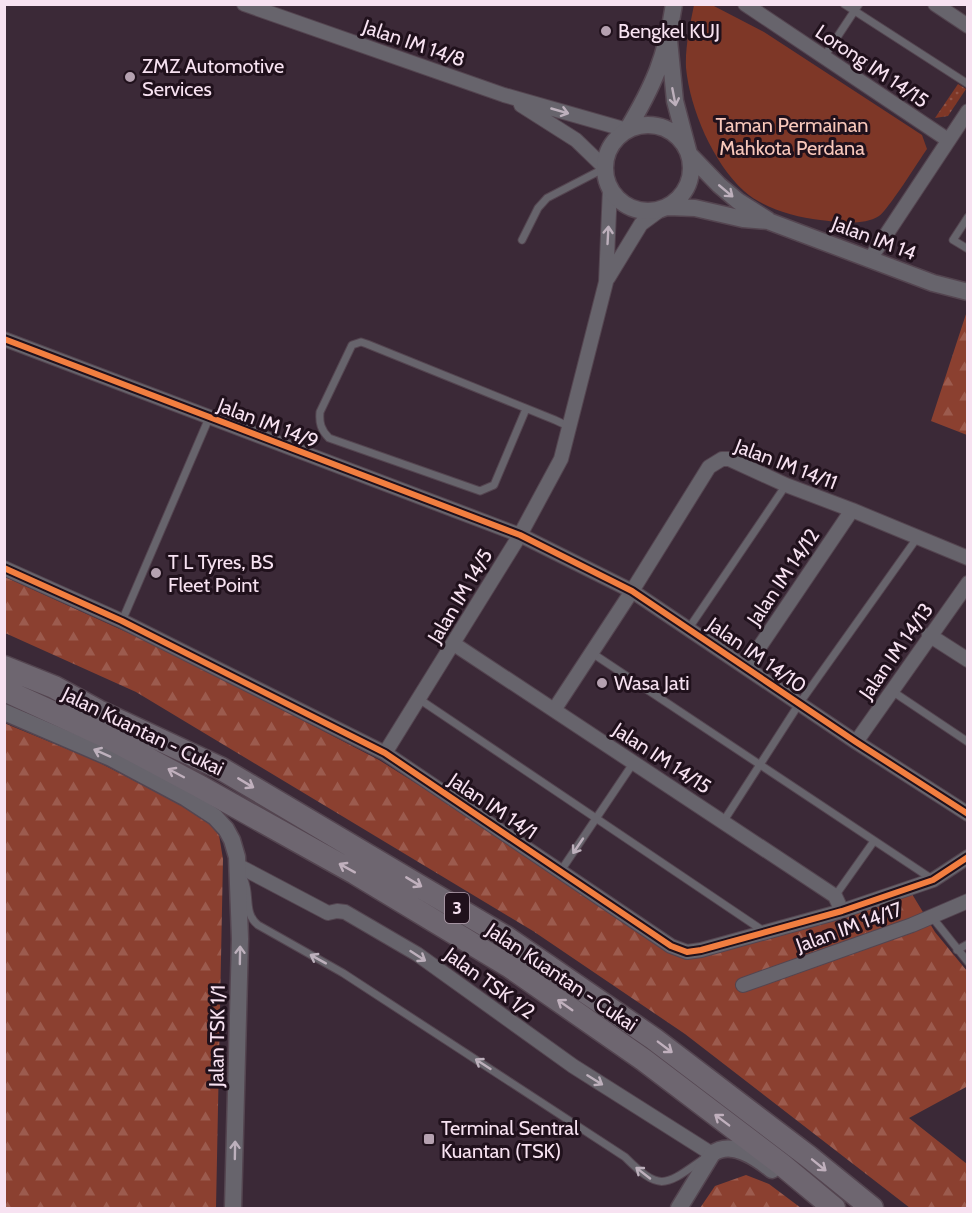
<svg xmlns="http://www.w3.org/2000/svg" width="972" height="1213" font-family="Cabin,sans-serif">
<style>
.grass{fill:url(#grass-dots)}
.forest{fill:url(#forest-firs)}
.park{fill:#7e3727}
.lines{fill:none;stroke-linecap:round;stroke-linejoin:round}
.service-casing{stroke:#544550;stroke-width:9}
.minor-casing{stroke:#544550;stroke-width:16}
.tertiary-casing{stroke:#544550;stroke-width:19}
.trunk-casing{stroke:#544550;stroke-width:25}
.service{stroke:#67646c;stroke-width:7}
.minor{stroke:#67646c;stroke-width:14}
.tertiary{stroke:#67646c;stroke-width:16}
.trunk{stroke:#6e6670;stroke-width:22}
.cycleway-casing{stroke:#20111c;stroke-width:10}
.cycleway{stroke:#f27e40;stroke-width:6}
.oneway{stroke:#bdb0bc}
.oneway2{stroke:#c0b0bd}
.poi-dot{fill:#b5a1b0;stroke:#20111c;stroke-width:2}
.labels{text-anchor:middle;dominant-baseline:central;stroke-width:6;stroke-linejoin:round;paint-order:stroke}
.shield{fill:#20111c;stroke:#b6a3b1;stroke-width:1.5}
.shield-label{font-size:18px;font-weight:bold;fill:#f7e2f1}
.poi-label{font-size:20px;fill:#f7e2f1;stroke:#20111c;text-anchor:start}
.street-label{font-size:20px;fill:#f7e2f1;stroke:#20111c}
.park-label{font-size:20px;fill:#f8c7ba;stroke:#20111c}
</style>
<defs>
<pattern id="grass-dots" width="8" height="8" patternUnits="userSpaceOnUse" patternTransform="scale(1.5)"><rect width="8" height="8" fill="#7e3727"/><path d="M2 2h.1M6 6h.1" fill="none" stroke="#915447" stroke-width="1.8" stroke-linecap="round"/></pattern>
<pattern id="forest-firs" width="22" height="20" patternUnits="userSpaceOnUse" patternTransform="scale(1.5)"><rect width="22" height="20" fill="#8b4030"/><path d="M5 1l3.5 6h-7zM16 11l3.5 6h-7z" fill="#9c5b4e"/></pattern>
</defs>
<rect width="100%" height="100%" fill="#3b2937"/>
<path class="grass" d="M958,84L966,89L948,116L935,118Z"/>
<path class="forest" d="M967,311V435L931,421Z
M5,577L177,655L379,760L530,855L685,958L700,957L843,917L912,894L935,932L967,971L968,1086L909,1118L967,1164V1208H910L685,1034L533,931L136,692L5,633Z
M4,723L94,760L198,813L213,826L219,835L223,859L216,1208H5Z
M746,1175L769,1184L801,1208H700L715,1186Z"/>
<path class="park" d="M694,5H712L764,32L922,135L927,149C918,162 888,210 879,216C863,226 837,222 820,220C794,217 763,208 744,191C713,163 690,109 686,68C685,47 690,25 694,5Z"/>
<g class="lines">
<defs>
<path id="service" d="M844,4L968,84
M824,57L859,4
M968,217L953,240L968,249
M522,240L538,208L547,198L605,168
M526,409L494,485L480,491L329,438C321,430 319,423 320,412L352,345L361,342L367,344L555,420L570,427
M122,621L209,418
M689,628L786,485
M592,653L932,879
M892,691L968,742
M419,699L765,932
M723,822L799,704L917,538
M560,872L634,762
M244,880C251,895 243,913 258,925L343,973L625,1157C660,1192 665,1186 702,1160
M835,896L874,841
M932,917L968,962
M957,950L968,944"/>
<path id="minor" d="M244,4L504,95L627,130
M745,4L948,140
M935,4L968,26
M521,105L576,140L605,168
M870,259L968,111
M608,278L641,224L660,210
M4,339L520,535L632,591L856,742L968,814
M4,568L122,621L385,753L671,946L687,952L701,950L842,911L933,880L968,857
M929,635L968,660
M454,644L835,896L842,911
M746,667L852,510
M554,710L632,591L709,467L722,459H729L786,485L852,510L968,558
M856,742L968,583
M385,753L520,535L561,459L606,282L610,188
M237,865L328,913L337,911L345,912L417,954L573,1066L712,1154
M743,985L912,925L968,901"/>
<path id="tertiary" d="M669,40L675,101L689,154L719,185L738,201L768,220
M605 168a43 43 0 1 1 86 0a43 43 0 1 1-86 0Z
M627,130C654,85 666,57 674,4
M668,207L695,208L743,219L768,221L933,283L968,292
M4,712L111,758L186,798L215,817L226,829L232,840L237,857L240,939L233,1208
M679,1208L712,1154C731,1139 757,1158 772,1170"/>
<path id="trunk" d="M4,667L54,687L98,711L220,768L507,938L654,1039L809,1157L872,1208
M4,690L109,738L199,786L355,873L509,966L644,1060L781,1164L834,1208"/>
</defs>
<use href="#service" class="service-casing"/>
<use href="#minor" class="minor-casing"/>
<use href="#tertiary" class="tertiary-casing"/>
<use href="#trunk" class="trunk-casing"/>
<use href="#service" class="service"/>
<use href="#minor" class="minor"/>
<use href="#tertiary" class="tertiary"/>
<use href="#trunk" class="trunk"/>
<defs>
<path id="cycleway" d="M4,339L520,535L632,591L856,742L968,814
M4,568L122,621L385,753L671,946L687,952L701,950L842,911L933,880L968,857"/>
</defs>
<use href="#cycleway" class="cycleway-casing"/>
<use href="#cycleway" class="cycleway"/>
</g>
<defs><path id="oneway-shaft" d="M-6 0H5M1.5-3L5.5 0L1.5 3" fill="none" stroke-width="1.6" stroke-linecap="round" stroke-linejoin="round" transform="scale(1.5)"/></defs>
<g class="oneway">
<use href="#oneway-shaft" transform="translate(674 97) rotate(79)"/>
<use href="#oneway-shaft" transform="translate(560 111) rotate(16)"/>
<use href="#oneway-shaft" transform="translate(726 191) rotate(40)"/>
<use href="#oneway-shaft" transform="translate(608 235) rotate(-87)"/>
<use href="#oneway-shaft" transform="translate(102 753) rotate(-156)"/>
<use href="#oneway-shaft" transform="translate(578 846) rotate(124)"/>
<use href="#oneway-shaft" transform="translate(240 955) rotate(-89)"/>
<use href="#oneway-shaft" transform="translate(418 956) rotate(33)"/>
<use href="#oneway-shaft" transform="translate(318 959) rotate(-151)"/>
<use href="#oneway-shaft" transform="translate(483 1064) rotate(-147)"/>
<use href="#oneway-shaft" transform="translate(595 1080) rotate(32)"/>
<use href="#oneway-shaft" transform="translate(235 1150) rotate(-89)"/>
<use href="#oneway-shaft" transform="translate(643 1173) rotate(-142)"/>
</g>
<g class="oneway2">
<use href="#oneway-shaft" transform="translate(176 773) rotate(-152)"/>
<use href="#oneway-shaft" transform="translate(246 783) rotate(31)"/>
<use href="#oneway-shaft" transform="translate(347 868) rotate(-151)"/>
<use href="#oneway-shaft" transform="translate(414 882) rotate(31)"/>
<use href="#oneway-shaft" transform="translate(565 1005) rotate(-145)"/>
<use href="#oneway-shaft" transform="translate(665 1047) rotate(37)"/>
<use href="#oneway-shaft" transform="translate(722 1120) rotate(-143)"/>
<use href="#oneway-shaft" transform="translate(819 1165) rotate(39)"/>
</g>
<g class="poi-dot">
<circle cx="606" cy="31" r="6"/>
<circle cx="130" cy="77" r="6"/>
<circle cx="156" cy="573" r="6"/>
<circle cx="602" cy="683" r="6"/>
<rect x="423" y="1133" width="12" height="12" rx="3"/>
</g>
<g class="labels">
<rect class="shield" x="445" y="893" width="24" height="30" rx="4.5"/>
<g class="shield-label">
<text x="457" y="908">3</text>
</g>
<g class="poi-label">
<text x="618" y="31">Bengkel KUJ</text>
<text x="142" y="66">ZMZ Automotive<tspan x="142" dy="23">Services</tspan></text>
<text x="168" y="562">T L Tyres, BS<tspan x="168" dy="23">Fleet Point</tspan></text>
<text x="614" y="683">Wasa Jati</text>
<text x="441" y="1128">Terminal Sentral<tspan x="441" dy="23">Kuantan (TSK)</tspan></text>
</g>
<g class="street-label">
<text transform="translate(414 43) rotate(19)">Jalan IM 14/8</text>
<text transform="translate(872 66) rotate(34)">Lorong IM 14/15</text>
<text transform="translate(874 238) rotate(21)">Jalan IM 14</text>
<text transform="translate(268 423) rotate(21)">Jalan IM 14/9</text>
<text transform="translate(786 464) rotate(21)">Jalan IM 14/11</text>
<text transform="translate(783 577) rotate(-56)">Jalan IM 14/12</text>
<text transform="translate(460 596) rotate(-59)">Jalan IM 14/5</text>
<text transform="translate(896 651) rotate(-55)">Jalan IM 14/13</text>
<text transform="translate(757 655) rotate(35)">Jalan IM 14/10</text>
<text transform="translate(143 731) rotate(26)">Jalan Kuantan - Cukai</text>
<text transform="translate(662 758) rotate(33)">Jalan IM 14/15</text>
<text transform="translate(493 806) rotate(34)">Jalan IM 14/1</text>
<text transform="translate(849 927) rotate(-20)">Jalan IM 14/17</text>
<text transform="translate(562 977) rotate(34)">Jalan Kuantan - Cukai</text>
<text transform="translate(490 983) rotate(36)">Jalan TSK 1/2</text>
<text transform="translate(217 1036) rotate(-89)">Jalan TSK 1/1</text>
</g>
<g class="park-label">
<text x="792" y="125">Taman Permainan<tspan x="792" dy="23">Mahkota Perdana</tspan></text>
</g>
</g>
<rect width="972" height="1213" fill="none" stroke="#f7e2f1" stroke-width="12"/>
</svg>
